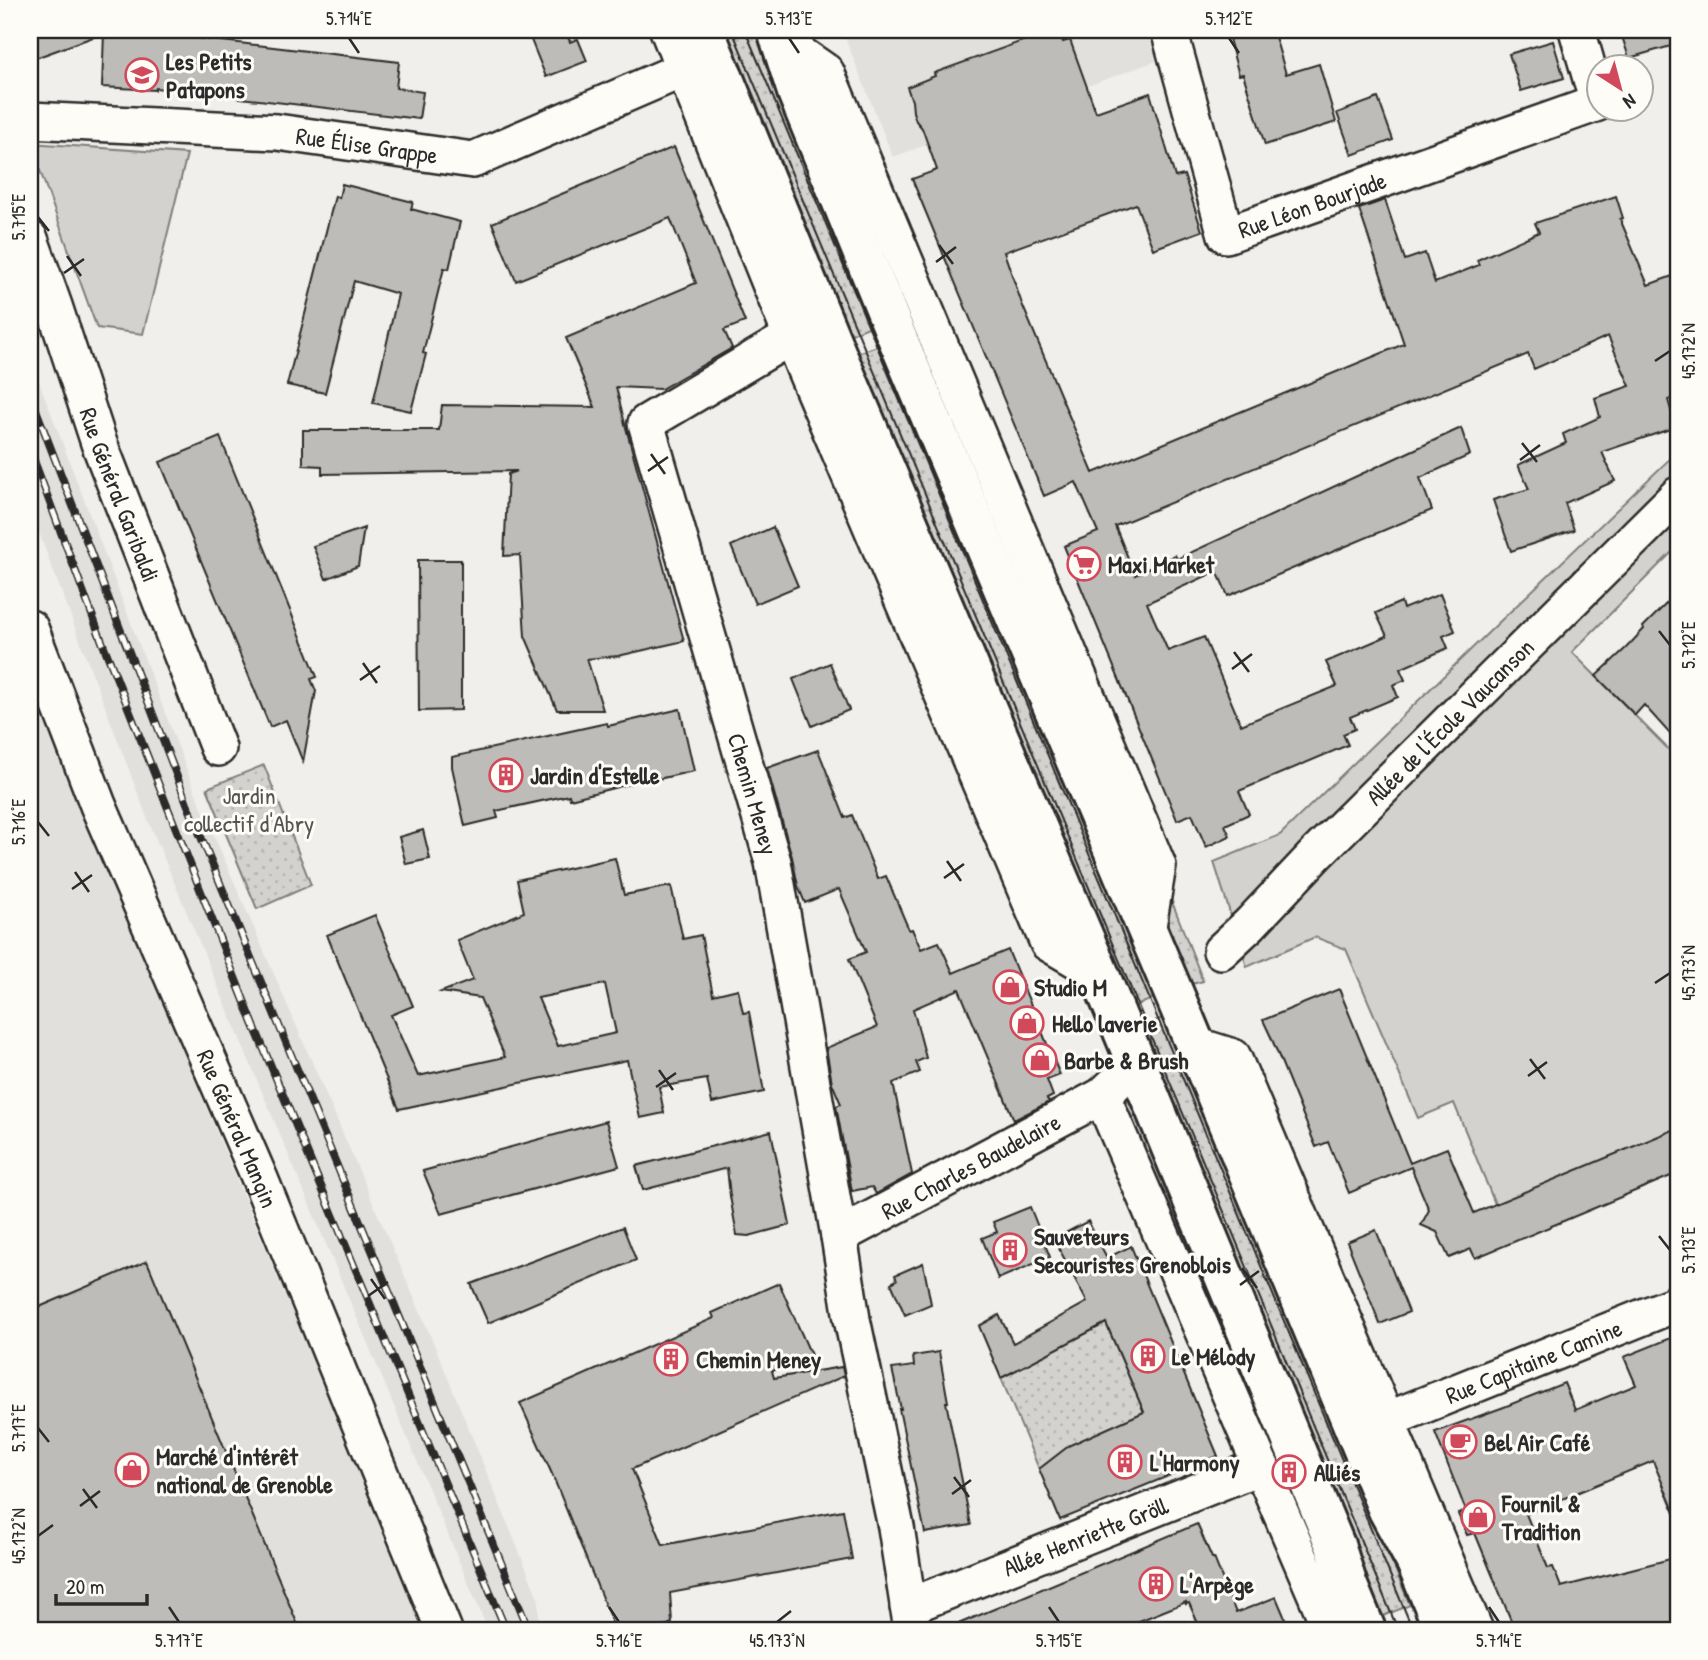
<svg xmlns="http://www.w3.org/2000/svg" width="1708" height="1660" font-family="'Patrick Hand',sans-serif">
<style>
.built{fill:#e1e0dc}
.grass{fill:url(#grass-dots);stroke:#7f7e7d;stroke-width:2}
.park{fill:#d3d2cf;stroke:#7f7e7d;stroke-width:2}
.building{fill:#bdbcb8;stroke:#2b2b2b;stroke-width:2;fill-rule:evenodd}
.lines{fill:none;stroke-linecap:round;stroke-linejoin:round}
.minor-casing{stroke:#2b2b2b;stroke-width:40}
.major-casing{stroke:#2b2b2b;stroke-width:44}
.minor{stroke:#fdfcf7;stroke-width:35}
.major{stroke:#fdfcf7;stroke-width:38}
.tram{stroke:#2b2b2b;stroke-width:2}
.rail-casing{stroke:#2b2b2b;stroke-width:8}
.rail{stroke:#fdfcf7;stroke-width:5;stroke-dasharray:16;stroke-linecap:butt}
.ticks{fill:none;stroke:#2b2b2b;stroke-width:2.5}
.labels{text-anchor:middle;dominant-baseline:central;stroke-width:6;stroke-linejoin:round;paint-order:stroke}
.poi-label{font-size:24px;font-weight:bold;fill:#2b2b2b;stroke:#fdfcf7;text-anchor:start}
.street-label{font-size:24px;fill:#2b2b2b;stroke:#fdfcf7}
.park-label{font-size:24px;fill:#555554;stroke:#fdfcf7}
.neatline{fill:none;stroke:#2b2b2b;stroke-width:2.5}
.ticks-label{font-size:18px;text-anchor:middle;fill:#2b2b2b}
</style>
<defs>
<pattern id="grass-dots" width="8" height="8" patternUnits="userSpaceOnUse" patternTransform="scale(1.75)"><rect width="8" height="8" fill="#d3d2cf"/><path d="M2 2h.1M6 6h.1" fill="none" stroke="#b5b4b2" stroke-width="1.8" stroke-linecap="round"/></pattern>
</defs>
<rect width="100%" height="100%" fill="#f0efeb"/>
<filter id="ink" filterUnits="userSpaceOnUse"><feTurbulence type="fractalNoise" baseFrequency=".0143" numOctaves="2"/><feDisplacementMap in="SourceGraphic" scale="14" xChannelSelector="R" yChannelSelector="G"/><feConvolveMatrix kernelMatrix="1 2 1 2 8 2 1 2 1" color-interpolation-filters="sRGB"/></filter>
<g filter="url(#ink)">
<path class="built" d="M842,30H1148L1156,61L893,157Z
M30,358L196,794L434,1344L539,1600V1621L543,1630H488L148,820L30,509Z
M30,688L426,1630H30Z"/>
<path class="grass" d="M722,30H754L876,324L849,335Z
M885,343L1157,997L1131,1008L858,353Z
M264,765L311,885L257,909L207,788Z
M1169,894L1203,981L1181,987L1162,939Z
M1165,1017L1410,1605L1383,1616L1138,1027Z
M1135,1087L1237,1335L1219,1340L1221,1323L1130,1136L1125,1107Z
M1106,1323L1144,1412L1070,1445L1039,1469L1001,1378Z"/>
<path class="park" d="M30,143L187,154L143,334L97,328Z
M1678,451V546L1572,652L1678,759V1128L1495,1204L1454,1103L1418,1118L1346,949L1315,937L1247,967L1214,862L1280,835L1492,629Z"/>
<path class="building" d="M30,30H104V32L105,30H130L399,62L396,88L423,92L419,119L156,88L155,90L102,87L104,33L30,60Z
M527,30H565L570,42L578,39L587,61L546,77Z
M1053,30H1058L1063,42L1070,40L1096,112L1150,93L1175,177L1184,175L1202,231L1153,249L1136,204L1004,252L1022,304L1093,473L1404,344L1359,209L1385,200L1405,260L1425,253L1435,283L1479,265L1477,260L1539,232L1535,223L1616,196L1623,218L1620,219L1648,285L1678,274V396L1668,400L1676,427L1602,452L1615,481L1565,503L1574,530L1511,551L1493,500L1529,489L1518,465L1566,443L1563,434L1600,417L1595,398L1630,386L1608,336L1534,369L1528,354L1115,526L1135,575L1175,555L1177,559L1461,428L1470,455L1420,478L1432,510L1228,596L1217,571L1147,603L1168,651L1204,637L1241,725L1337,686L1326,662L1387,636L1376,613L1401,602L1403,609L1440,594L1455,631L1443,636L1448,648L1400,669L1405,680L1393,685L1398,697L1350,717L1355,729L1343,734L1348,745L1239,791L1249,814L1225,825L1230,836L1206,847L1192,814L1177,820L1064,546L1098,532L1076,482L1044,496L912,179L937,170L922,128L916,121L913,112L912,101L907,87L935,76L934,73Z
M1262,30H1273L1286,74L1319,64L1336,122L1265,145L1243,74L1239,75L1229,39Z
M1620,30H1678V44L1629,58Z
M1553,41L1564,78L1521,91L1509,54Z
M1378,98L1393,140L1352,155L1337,113Z
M674,147L745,322L724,330L732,348L661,389L616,387L625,424L684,641L618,656L587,659L603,710H557L525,636L520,555L504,556L508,474L517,471L322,474V466L303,465V430H439L442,405L595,407L566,338L696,283L670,218L516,281L492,223Z
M342,184L413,202L411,209L460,222L449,269L444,268L423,353L426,354L411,411L373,403L398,294L354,281L325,393L287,385L335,196L339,198Z
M220,437L317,677L311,679L316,691L303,762L286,720L270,727L160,462Z
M773,527L798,586L755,604L731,546Z
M364,528L358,566L326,579L313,546Z
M418,560H461V710L419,711Z
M1678,592V743L1644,705L1635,715L1596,676L1626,648L1644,629L1643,627Z
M830,663L849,710L812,726L793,679Z
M680,709L694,771L658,779L657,777L570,799L569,795L496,811L498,818L465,826L452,767V757L607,723L608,726Z
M818,750L845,818L852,815L878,879L886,876L909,930L912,929L921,949L939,942L953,973L1008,950L1060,1075L1047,1080L1053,1096L1047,1099L1049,1102L1014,1120L959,989L913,1009L926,1058L916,1062L920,1072L893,1083L912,1174L876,1194L872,1187L852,1191L836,1106L841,1104L832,1083L826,1048L877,1027L849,959L866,952L839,889L805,903L798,886L792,857L767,768Z
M423,830L430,859L406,864L399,837Z
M615,858L624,895L671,886L683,939L701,935L713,995L738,989L743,1013L749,1012L764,1092L712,1103L707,1079L659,1087L664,1113L640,1118L627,1060L399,1109L327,935L375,915L413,1006L391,1015L418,1076L505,1057L480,998L441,992L473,980L457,940L524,912L517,880ZM605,984L616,1033L558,1046L538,998Z
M1339,989L1410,1163L1447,1148L1474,1213L1678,1128V1173L1475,1258L1471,1249L1449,1258L1437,1232L1421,1225L1429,1210L1411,1167L1349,1193L1328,1142L1316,1147L1271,1037L1263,1020Z
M606,1121L619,1166L441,1214L423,1171Z
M771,1131L790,1225L749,1236L737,1235L730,1196L727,1168L643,1190L636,1166Z
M1030,1207L1050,1257L998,1279L982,1238L997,1232L993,1222Z
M1088,1221L1107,1258L1131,1246L1218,1456L1060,1520L1039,1469L1070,1445L1144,1412L1106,1323L1001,1378L979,1326L999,1315L1013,1343L1087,1302L1054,1239Z
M623,1227L636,1260L488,1323L471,1284Z
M1376,1230L1409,1312L1380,1324L1347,1242Z
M147,1261L300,1630H30V1311Z
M923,1263L931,1304L905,1315L891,1283L897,1280L895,1275Z
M779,1283L811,1355L772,1371L774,1378L842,1367L844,1376L632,1469L663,1545L843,1510L852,1559L670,1593L672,1623L656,1630H615L552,1474L520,1403L714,1318L712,1313Z
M1671,1338L1678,1356V1520L1653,1461L1526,1514L1548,1568L1553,1567L1561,1587L1678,1557V1630H1515L1475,1533L1467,1535L1458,1514L1466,1511L1435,1432L1504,1407L1564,1383L1575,1410L1636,1385L1624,1357Z
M939,1352L948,1402H946L971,1525L925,1533L899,1409H901L892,1369L914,1366L913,1356Z
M1197,1524L1212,1558H1214L1236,1613L1276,1597L1290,1630H1197L1200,1628L1189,1603L1186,1604V1602L1117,1630H944Z"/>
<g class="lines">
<defs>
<g id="minor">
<path d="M668,30L804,368L1048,943L1099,973"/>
<path id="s1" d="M1169,30L1226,235L1598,103L1577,30"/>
<path d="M781,41L826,72L1158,866L1147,932"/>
<path id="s2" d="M30,120L277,132L473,160L684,69"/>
<path id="s3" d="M30,239L54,306L99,443L218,748"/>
<path id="s4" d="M792,336L646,423L773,862L839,1236L852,1319L896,1527L912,1630"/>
<path id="s5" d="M30,628L98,805L260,1179L444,1630"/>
<path id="s6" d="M1221,951L1250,924L1316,854L1678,495"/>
<path d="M1195,1045L1233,1057L1475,1630"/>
<path d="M1102,1096L1331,1630"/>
<path id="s7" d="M839,1236L1102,1096L1120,1079"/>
<path id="s8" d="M1387,1420L1678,1303"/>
<path id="s9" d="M908,1607L1261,1466"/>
</g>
<path id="major" d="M704,30L837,355L1099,973L1335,1545L1348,1586L1366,1630
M777,30L797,92L894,330L1177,1001L1388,1510L1416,1562L1444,1630"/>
</defs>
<use href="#minor" class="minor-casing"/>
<use href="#major" class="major-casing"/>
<use href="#minor" class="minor"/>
<use href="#major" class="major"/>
<path class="tram" d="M732,30L1398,1630
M745,30L1413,1630"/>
<defs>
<path id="rail" d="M30,394L187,803L529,1630
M30,450L103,644L253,1023L506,1630"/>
</defs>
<use href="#rail" class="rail-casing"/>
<use href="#rail" class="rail"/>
</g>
</g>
<path class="ticks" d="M349,38L359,53M789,38L799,53M1229,38L1239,53M38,217L49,231M939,245L953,264M67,256L81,276M936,262L956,247M64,273L84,259M1655,361L1670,351M1522,443L1537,462M651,454L665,474M1520,460L1540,445M648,471L668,457M1659,631L1670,645M1234,652L1249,672M363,663L377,683M1232,669L1252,654M360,680L380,666M38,822L49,836M947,861L961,881M75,872L89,892M944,878L964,864M72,889L92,875M1655,983L1670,973M1530,1059L1545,1079M659,1070L673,1090M1528,1076L1547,1062M656,1087L676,1073M1659,1236L1670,1250M1242,1268L1257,1288M371,1279L385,1299M1240,1285L1259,1271M368,1296L388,1282M38,1428L49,1442M954,1477L969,1497M83,1489L97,1508M952,1494L971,1480M80,1506L100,1491M38,1536L53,1525M169,1607L179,1622M609,1607L619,1622M1049,1607L1059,1622M1489,1607L1499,1622M777,1622L791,1611"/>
<defs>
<symbol id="school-ring" viewBox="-11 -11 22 22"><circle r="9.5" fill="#fdfcf7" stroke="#d1495b" stroke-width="1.5"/><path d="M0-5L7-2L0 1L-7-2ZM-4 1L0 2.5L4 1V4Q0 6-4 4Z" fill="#d1495b"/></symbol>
<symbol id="supermarket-ring" viewBox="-11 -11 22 22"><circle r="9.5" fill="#fdfcf7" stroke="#d1495b" stroke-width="1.5"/><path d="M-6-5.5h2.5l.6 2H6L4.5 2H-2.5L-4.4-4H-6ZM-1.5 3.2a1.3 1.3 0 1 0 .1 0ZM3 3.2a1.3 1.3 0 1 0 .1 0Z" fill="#d1495b"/></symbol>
<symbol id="building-ring" viewBox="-11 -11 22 22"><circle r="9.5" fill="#fdfcf7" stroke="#d1495b" stroke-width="1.5"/><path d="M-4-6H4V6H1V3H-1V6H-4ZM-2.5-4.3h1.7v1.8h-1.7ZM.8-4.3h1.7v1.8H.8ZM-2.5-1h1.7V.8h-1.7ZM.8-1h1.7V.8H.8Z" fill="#d1495b"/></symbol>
<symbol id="shop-ring" viewBox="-11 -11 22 22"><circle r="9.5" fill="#fdfcf7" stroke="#d1495b" stroke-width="1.5"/><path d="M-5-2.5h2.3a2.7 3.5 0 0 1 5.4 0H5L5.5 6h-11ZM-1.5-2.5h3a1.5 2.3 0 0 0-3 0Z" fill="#d1495b"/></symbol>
<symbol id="cafe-ring" viewBox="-11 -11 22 22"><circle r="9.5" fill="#fdfcf7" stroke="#d1495b" stroke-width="1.5"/><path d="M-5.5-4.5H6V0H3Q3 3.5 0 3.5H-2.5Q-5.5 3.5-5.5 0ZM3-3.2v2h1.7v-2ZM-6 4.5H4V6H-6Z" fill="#d1495b"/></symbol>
</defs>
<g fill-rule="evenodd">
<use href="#school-ring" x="123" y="56" width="38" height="38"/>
<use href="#supermarket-ring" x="1065" y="545" width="38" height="38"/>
<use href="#building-ring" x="487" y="756" width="38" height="38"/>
<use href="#shop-ring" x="991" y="968" width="38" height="38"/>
<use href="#shop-ring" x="1008" y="1004" width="38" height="38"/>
<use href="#shop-ring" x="1021" y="1041" width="38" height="38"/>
<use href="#building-ring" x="991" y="1231" width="38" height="38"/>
<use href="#building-ring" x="1129" y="1337" width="38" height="38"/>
<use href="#building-ring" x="652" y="1340" width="38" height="38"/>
<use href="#cafe-ring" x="1441" y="1423" width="38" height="38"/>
<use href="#building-ring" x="1106" y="1443" width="38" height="38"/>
<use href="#shop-ring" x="113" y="1451" width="38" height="38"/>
<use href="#building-ring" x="1270" y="1453" width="38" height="38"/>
<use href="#shop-ring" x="1459" y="1498" width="38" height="38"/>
<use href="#building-ring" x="1137" y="1565" width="38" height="38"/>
</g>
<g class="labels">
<g class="poi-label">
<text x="166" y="61">Les Petits<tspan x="166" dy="28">Patapons</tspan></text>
<text x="1108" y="564">Maxi Market</text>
<text x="530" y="775">Jardin d'Estelle</text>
<text x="1034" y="987">Studio M</text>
<text x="1052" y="1023">Hello laverie</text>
<text x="1064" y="1060">Barbe &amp; Brush</text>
<text x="1034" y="1236">Sauveteurs<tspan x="1034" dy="28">Secouristes Grenoblois</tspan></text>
<text x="1172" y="1356">Le Mélody</text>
<text x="696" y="1359">Chemin Meney</text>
<text x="1484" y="1442">Bel Air Café</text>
<text x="156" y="1456">Marché d'intérêt<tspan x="156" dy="28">national de Grenoble</tspan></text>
<text x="1150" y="1462">L'Harmony</text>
<text x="1314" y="1472">Alliés</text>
<text x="1502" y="1503">Fournil &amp;<tspan x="1502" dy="28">Tradition</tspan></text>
<text x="1180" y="1584">L'Arpège</text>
</g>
<g class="street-label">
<text stroke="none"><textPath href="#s2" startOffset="338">Rue Élise Grappe</textPath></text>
<text stroke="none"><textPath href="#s1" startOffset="304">Rue Léon Bourjade</textPath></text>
<text stroke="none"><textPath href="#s3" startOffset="271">Rue Général Garibaldi</textPath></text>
<text stroke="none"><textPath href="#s6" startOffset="324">Allée de l'École Vaucanson</textPath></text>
<text stroke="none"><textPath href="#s4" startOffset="556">Chemin Meney</textPath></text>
<text stroke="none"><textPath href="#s5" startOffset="542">Rue Général Mangin</textPath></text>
<text stroke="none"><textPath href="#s7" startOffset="149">Rue Charles Baudelaire</textPath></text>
<text stroke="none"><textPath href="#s8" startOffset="158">Rue Capitaine Camine</textPath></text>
<text stroke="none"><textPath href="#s9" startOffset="191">Allée Henriette Gröll</textPath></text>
</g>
<g class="park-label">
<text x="249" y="795">Jardin<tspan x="249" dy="28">collectif d'Abry</tspan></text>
</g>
</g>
<rect width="1708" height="1660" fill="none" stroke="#fdfcf7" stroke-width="77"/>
<g transform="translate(1620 88) rotate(144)"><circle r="33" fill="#fdfcf7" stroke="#a9a8a5" stroke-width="2"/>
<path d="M0-5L12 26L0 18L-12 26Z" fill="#d1495b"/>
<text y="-10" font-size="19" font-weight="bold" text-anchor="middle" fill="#2b2b2b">N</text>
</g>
<path d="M56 1594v10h91v-10" fill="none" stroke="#2b2b2b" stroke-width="3.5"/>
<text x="66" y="1594" font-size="21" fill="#2b2b2b" stroke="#fdfcf7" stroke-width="5" paint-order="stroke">20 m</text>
<rect x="38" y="38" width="1632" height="1584" class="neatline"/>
<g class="ticks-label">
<text x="349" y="25">5.714°E</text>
<text x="789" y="25">5.713°E</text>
<text x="1229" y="25">5.712°E</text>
<text transform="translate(19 217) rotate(-90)" y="6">5.715°E</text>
<text transform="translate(1689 351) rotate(-90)" y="6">45.172°N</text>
<text transform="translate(1689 645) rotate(-90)" y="6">5.712°E</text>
<text transform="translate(19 822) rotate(-90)" y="6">5.716°E</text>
<text transform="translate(1689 973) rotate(-90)" y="6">45.173°N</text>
<text transform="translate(1689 1250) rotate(-90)" y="6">5.713°E</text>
<text transform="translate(19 1428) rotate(-90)" y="6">5.717°E</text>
<text transform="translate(19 1536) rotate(-90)" y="6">45.172°N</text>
<text x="179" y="1647">5.717°E</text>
<text x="619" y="1647">5.716°E</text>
<text x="777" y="1647">45.173°N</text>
<text x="1059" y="1647">5.715°E</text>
<text x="1499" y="1647">5.714°E</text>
</g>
</svg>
